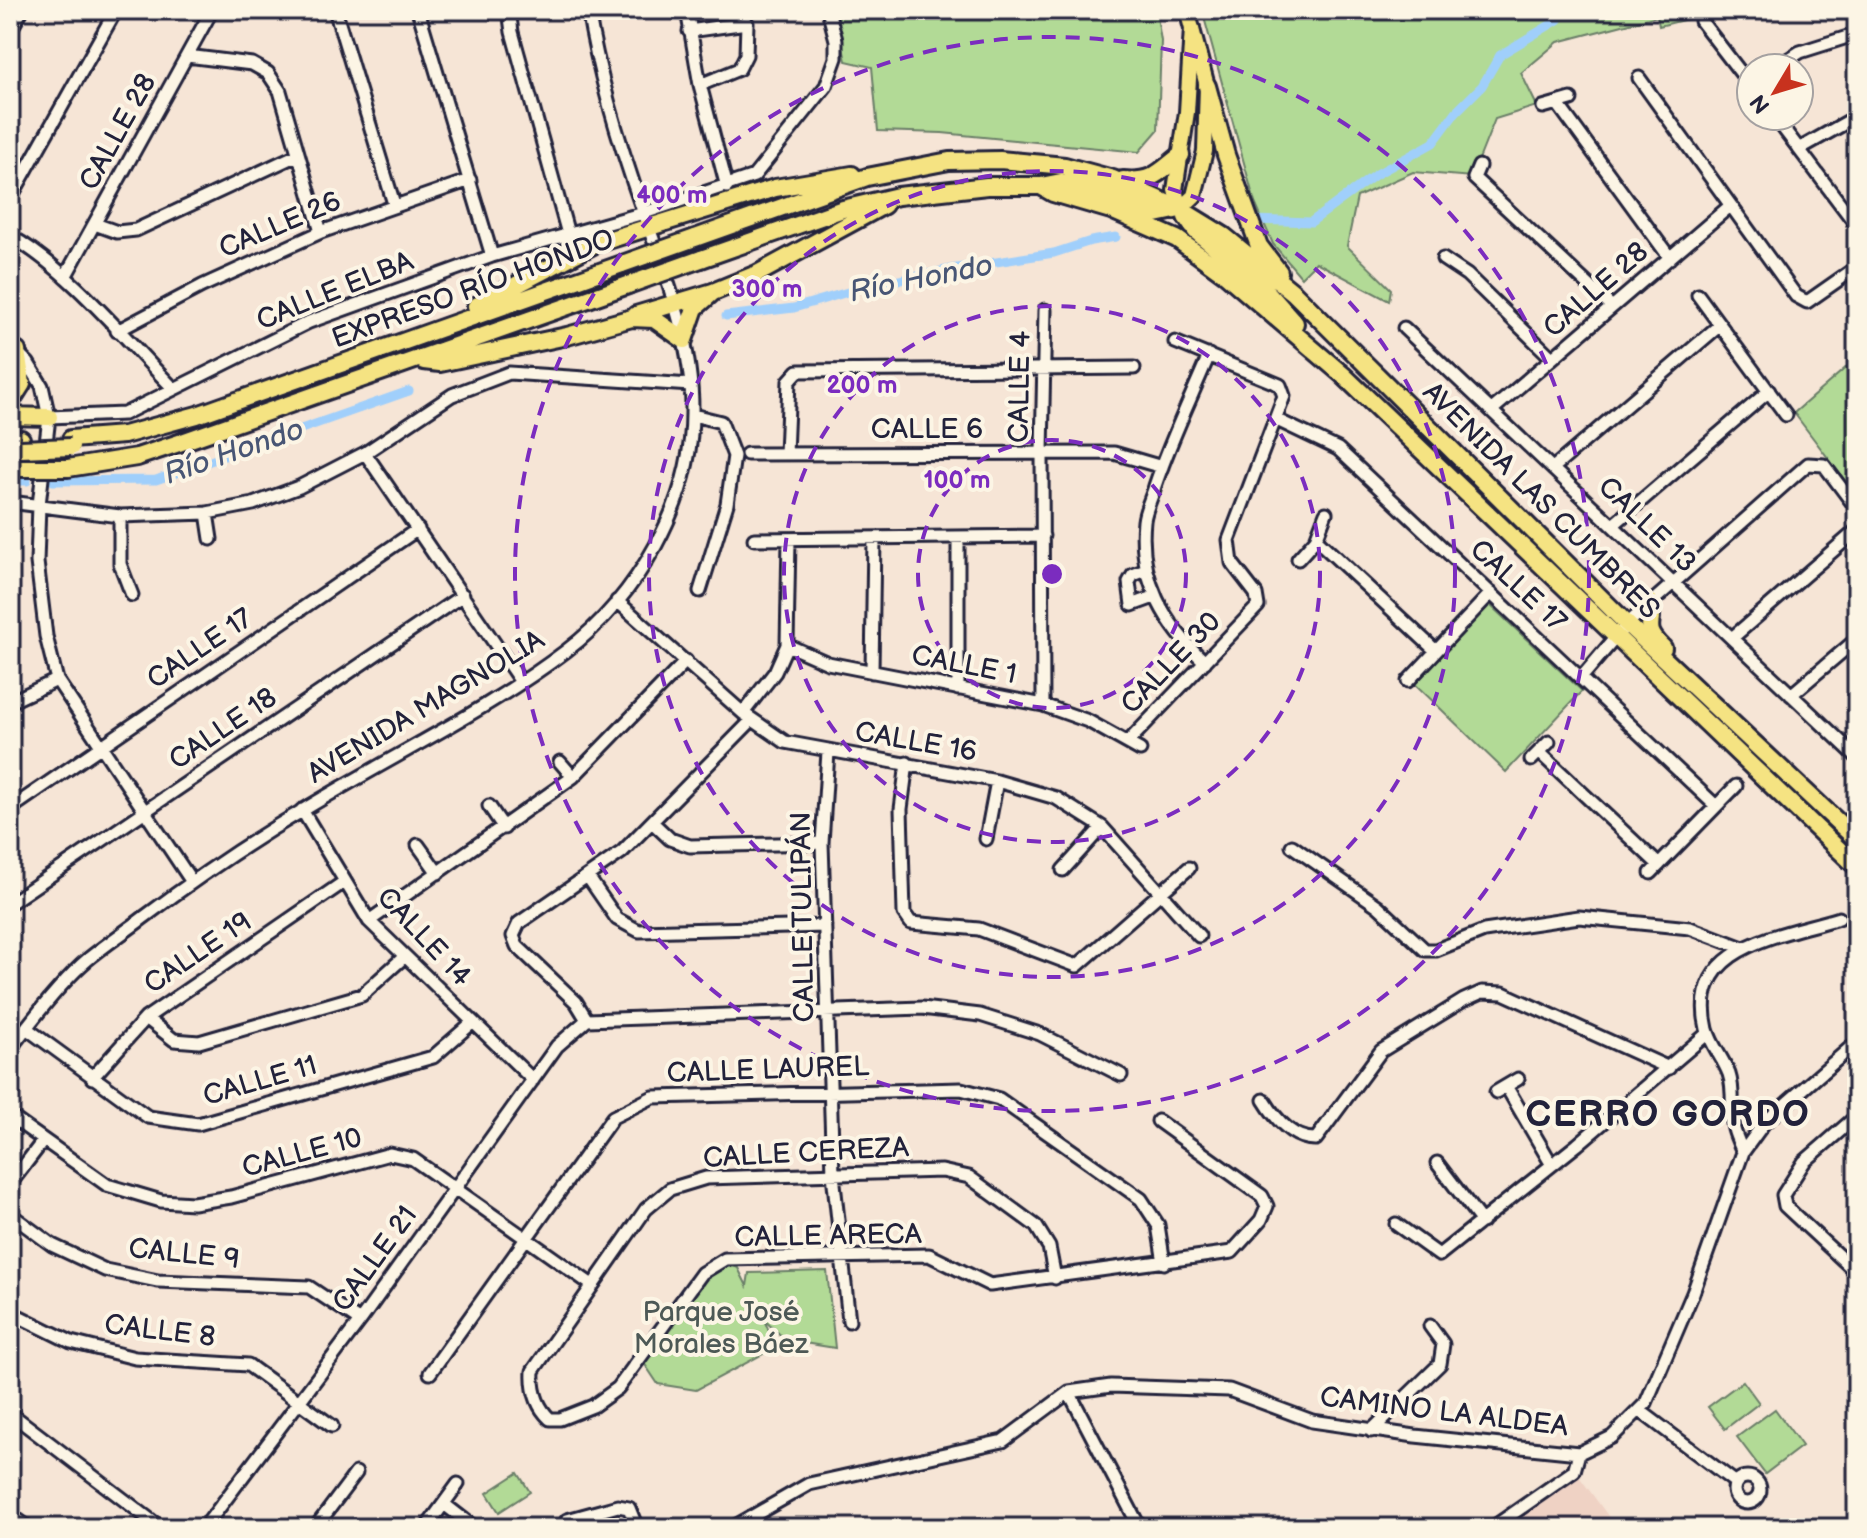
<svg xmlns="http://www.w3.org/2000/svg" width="1867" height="1538" font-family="'Balsamiq Sans',sans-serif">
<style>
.built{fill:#efd2c4}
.green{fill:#b2da96;stroke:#6a7e68;stroke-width:2}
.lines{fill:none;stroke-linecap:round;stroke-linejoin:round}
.canal{stroke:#a0cffb;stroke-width:9}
.minor-casing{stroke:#22223b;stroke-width:17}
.major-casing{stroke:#22223b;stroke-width:20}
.highway-casing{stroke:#22223b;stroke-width:22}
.minor{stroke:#fcf5e5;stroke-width:11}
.major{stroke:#f5e382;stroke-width:14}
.highway{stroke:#f5e382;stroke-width:16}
.highway-bridge-casing{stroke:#22223b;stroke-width:22;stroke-linecap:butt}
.highway-bridge{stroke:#f5e382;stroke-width:16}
.ring{fill:none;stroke:#7b2cbf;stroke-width:4;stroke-dasharray:14 10}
.labels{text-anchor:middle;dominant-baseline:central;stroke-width:8;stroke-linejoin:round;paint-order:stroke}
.street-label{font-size:28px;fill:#22223b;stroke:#fcf5e5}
.park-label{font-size:28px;fill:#4d5956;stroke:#fcf5e5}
.water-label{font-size:30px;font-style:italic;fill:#485675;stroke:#fcf5e5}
.district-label{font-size:36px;font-weight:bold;letter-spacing:2px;fill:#22223b;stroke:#fcf5e5}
.centre{fill:#7b2cbf;stroke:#fcf5e5;stroke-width:4}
.ring-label{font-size:24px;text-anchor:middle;font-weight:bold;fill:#7b2cbf;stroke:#fcf5e5;stroke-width:8;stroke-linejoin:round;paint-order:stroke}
</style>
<rect width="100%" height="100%" fill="#f6e5d6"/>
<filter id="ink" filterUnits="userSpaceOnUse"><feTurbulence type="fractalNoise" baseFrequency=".0125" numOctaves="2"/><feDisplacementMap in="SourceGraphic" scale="16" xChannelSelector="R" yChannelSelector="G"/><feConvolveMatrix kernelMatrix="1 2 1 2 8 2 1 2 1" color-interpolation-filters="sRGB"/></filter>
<g filter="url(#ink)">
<path class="built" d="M1578,1475L1617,1528H1502Z"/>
<path class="green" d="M835,10H1156L1161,41L1158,130L1139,152L942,133L878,131L872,67L846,61Z
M1202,10H1724L1659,26L1657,16L1558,42L1521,73L1537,106L1495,119L1472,177L1413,172L1357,197L1347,246L1391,289L1389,301L1316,262L1301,277L1273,244L1255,203Z
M1857,358V496L1794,413Z
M1489,604L1582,691L1506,772L1415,684Z
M732,1265L738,1268L747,1286L749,1273L827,1271L835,1348L786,1340L764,1320L776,1347L696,1390L658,1384L642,1360C665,1330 695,1275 732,1265Z
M1743,1381L1759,1403L1725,1429L1708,1407Z
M1775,1409L1802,1446L1765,1474L1737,1437Z
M518,1473L530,1492L499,1512L487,1493Z"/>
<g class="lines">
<path class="canal" d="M1254,220L1311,222L1375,175L1433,143L1456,112L1482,86L1500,55L1558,20
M726,316L794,308L858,289L951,269L1054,253L1091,241L1116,237
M10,481H27
M53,481L156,480L409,391"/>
<defs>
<path id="minor" d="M335,10L394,204
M418,10L492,256
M509,10L512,32L568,234
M687,10L700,85L727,187
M1701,21L1751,86
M10,31L22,10
M689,31L747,23L746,55L739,69L700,85
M187,56L252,64L268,73L280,91L321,232
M1775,68L1800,52L1857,34
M1639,78L1796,296L1807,302L1857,267
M1557,103L1670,258
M1543,107L1571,99
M1774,116L1857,226
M1799,149L1847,122L1857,119
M1479,166L1474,178L1612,307
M10,199L116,10
M95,224L117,232L136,230L297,155
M10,236C68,268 127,341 174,389
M1443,259L1467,275L1552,358
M65,277L212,10
M1698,295L1786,415
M1404,328L1857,757
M117,331L202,286L321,232L470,180
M10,345L28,363L42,386L49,417L39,505L37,562L46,636L57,680L192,882
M1492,410L1730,206
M693,415L721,422L734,456L727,504L700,591
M49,417L124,414L309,322L492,256L644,213L754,176L826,86L836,58V40L828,10
M1275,419L1338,449L1716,806
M365,453L521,682
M747,454L1114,453L1162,467
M786,454L789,381L798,371L1134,368
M1553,468L1720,325
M10,502L120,516L207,513L253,504L299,487L365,453L452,395L509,373L691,385
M207,513L211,539
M120,516V564L132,595
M1613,525L1769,391
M754,539L1043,536
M1316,539L1436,651
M1298,559L1316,539L1326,513
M1146,570L1133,575L1129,582L1132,605L1154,597
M617,601L743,713L785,742L997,781L1056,798L1102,827L1199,936
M1732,638L1857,530
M787,645L828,663L1043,705L1088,721L1140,750
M1205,662C1164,624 1138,579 1144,521C1145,510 1152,497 1155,486C1170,441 1191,398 1209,355
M872,672L874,538
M1581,678L1627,624L1808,464L1824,465L1857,509
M1408,681L1491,593
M958,689V537
M1791,695L1857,639
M10,702L57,680
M1043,705L1042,452L1045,310
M743,713L775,672L787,645L789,539
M1128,742L1258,606L1256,594L1232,563L1229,540L1284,396L1280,385L1175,342
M828,752L822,843L833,1174L849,1321
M1539,752L1659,865
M1531,760L1549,742
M560,762L573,777
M907,763L901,809L904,913L911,923L979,929L1077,966L1189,868
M489,806L504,828
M10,809L418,529
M302,810L369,921L533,1080
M652,822L670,839L690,846L822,843
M986,839L997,781
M418,845L438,873
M1292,846L1378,906L1425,950H1436L1484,931L1579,917L1690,928L1743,948
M1063,870L1102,827
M1651,873L1736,786
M588,877L617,919L639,931L825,926
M10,903L463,595
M369,921L573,777L686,661
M146,1018L174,1040L199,1042L362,995L404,957
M587,1020L922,1008L980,1015L1040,1034L1121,1075
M587,1020L576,1002L517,946L513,936L519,923L622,852L752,720
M26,1028L148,1117L198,1124L433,1057L473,1022
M10,1049C31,1021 61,982 87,960C105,945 125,932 143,918C195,879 249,842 305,809C390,757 487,711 566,651C637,597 692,503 692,413C693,343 666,276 643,211C620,146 599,78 588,10
M92,1078L146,1018L344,882
M1506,1086L1552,1165
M1496,1092L1518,1079
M1264,1100C1275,1118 1293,1140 1316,1139L1381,1051L1464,1000L1482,992L1503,993L1669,1068
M10,1116L107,1185L161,1201L193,1203L231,1197L390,1154L413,1159L592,1285
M1857,1116L1804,1162L1783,1195L1785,1206L1857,1273
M1743,1152C1740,1145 1736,1137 1734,1129C1730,1112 1735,1091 1729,1074C1723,1058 1711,1045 1707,1029C1687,945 1781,936 1839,918
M1437,1163L1482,1222
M10,1184L43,1141
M10,1214L52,1245L105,1270L158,1281L309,1287L360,1321
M1396,1224L1439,1255L1577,1145L1708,1033
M1055,1278L1049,1247L1036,1226L969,1177L942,1171L706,1178L670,1189L646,1209L533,1371C532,1389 536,1406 550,1419H560L593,1406L618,1388L702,1273L725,1259L929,1255L990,1285L1232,1252L1261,1220L1267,1206L1262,1196L1158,1121
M10,1312L71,1342L135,1358L248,1365L332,1426
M430,1373L613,1117L653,1097L961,1089L999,1099L1141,1199L1158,1225L1164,1263
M1069,1392L1140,1528
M1639,1410L1736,1483
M10,1413L161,1528
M1371,1431L1440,1364L1443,1344L1430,1326
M1734 1490a13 13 0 1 1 26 0a13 13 0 1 1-26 0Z
M444,1504L475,1528
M10,1514L29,1528
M567,1520L618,1506L629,1508L637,1528
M204,1528L360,1321L557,1046L587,1020
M315,1528L356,1473
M426,1528L458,1484
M732,1528L809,1484L1003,1441L1069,1392L1111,1386L1229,1390L1312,1421L1415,1436L1579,1453L1612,1437L1646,1403L1693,1293L1743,1152L1764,1123L1857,1042
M1492,1528L1574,1471L1579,1453"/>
<path id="major" d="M1187,10L1207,86L1205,151L1194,196L1180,209L1175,190L1187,112L1192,28"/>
<path id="highway" d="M1207,86L1226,155L1259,246L1279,272
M1123,180C1153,183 1159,172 1181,155
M1041,186L1061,182L1073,184L1107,193L1156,214L1180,209
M1186,217L1196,231L1261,285L1295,323
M695,238L867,177L949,161L1000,160L1065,166L1113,179L1180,209L1224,236L1294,293L1627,624L1857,840
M701,259L843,209L898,196L987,186H1041L1053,193L1111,210L1177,239L1225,274L1343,375L1857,867
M476,306L595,244L775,188L852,175
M636,315L713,292L757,274L884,205
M424,361L440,363L567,336L632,318L654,319L684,340L695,308L713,292
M10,403L22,384L17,351
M10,416L49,417
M10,439H21
M71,439L124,435L197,415L622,264
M10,457H21
M68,468L137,457L179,443L628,285
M1650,603C1655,626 1641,626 1663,648"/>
</defs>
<use href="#minor" class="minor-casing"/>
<use href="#major" class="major-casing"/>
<use href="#highway" class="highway-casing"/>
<use href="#minor" class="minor"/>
<use href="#major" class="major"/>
<use href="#highway" class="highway"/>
<defs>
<path id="highway-bridge" d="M622,264L695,238
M628,285L701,259
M20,449L71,447
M18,468H68"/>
</defs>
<use href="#highway-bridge" class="highway-bridge-casing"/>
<use href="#highway-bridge" class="highway-bridge"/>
</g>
</g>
<g class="ring">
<circle cx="1052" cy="574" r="134"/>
<circle cx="1052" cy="574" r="268"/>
<circle cx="1052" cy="574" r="403"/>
<circle cx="1052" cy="574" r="537"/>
</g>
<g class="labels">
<g class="street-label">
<text transform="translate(118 132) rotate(-61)">CALLE 28</text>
<text transform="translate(280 225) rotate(-23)">CALLE 26</text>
<text transform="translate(473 289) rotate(-20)">EXPRESO RÍO HONDO</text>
<text transform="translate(1596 290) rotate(-41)">CALLE 28</text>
<text transform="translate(335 291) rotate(-22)">CALLE ELBA</text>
<text transform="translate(1020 387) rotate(-89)">CALLE 4</text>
<text x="927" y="429">CALLE 6</text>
<text transform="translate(1541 501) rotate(45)">AVENIDA LAS CUMBRES</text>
<text transform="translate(1647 525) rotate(44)">CALLE 13</text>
<text transform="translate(1518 586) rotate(43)">CALLE 17</text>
<text transform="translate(200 649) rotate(-34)">CALLE 17</text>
<text transform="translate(1171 663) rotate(-46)">CALLE 30</text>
<text transform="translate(964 665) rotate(11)">CALLE 1</text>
<text transform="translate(426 707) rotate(-31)">AVENIDA MAGNOLIA</text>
<text transform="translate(223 729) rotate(-34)">CALLE 18</text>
<text transform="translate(916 742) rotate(10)">CALLE 16</text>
<text transform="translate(803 917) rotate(-91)">CALLE TULIPÁN</text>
<text transform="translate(424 937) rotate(47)">CALLE 14</text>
<text transform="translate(198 953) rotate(-34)">CALLE 19</text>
<text transform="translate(768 1070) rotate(-2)">CALLE LAUREL</text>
<text transform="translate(260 1081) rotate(-16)">CALLE 11</text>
<text transform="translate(302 1153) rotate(-15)">CALLE 10</text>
<text transform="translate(806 1153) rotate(-3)">CALLE CEREZA</text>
<text transform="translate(828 1236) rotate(-1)">CALLE ARECA</text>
<text transform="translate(184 1254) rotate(6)">CALLE 9</text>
<text transform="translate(375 1259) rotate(-54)">CALLE 21</text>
<text transform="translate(160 1331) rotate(7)">CALLE 8</text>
<text transform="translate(1444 1412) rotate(7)">CAMINO LA ALDEA</text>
</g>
<g class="park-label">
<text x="721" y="1312">Parque José<tspan x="721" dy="32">Morales Báez</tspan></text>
</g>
<g class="water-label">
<text transform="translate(921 279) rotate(-11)">Río Hondo</text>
<text transform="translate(234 452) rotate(-19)">Río Hondo</text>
</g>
<g class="district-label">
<text x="1668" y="1115">CERRO GORDO</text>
</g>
</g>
<circle cx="1052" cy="574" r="12" class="centre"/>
<g class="ring-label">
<text x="672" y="203">400 m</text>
<text x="767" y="297">300 m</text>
<text x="862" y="393">200 m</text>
<text x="957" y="488">100 m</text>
</g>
<rect width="1867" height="1538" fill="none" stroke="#fcf5e5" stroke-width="40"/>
<rect x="20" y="20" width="1827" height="1498" fill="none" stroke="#22223b" stroke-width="3" filter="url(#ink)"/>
<g transform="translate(1775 92) rotate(232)"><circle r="38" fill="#fcf5e5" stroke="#a5a1a1" stroke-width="2"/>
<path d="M0-6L14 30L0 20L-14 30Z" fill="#c8321e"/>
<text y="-12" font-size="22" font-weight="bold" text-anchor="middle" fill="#22223b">N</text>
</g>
</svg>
